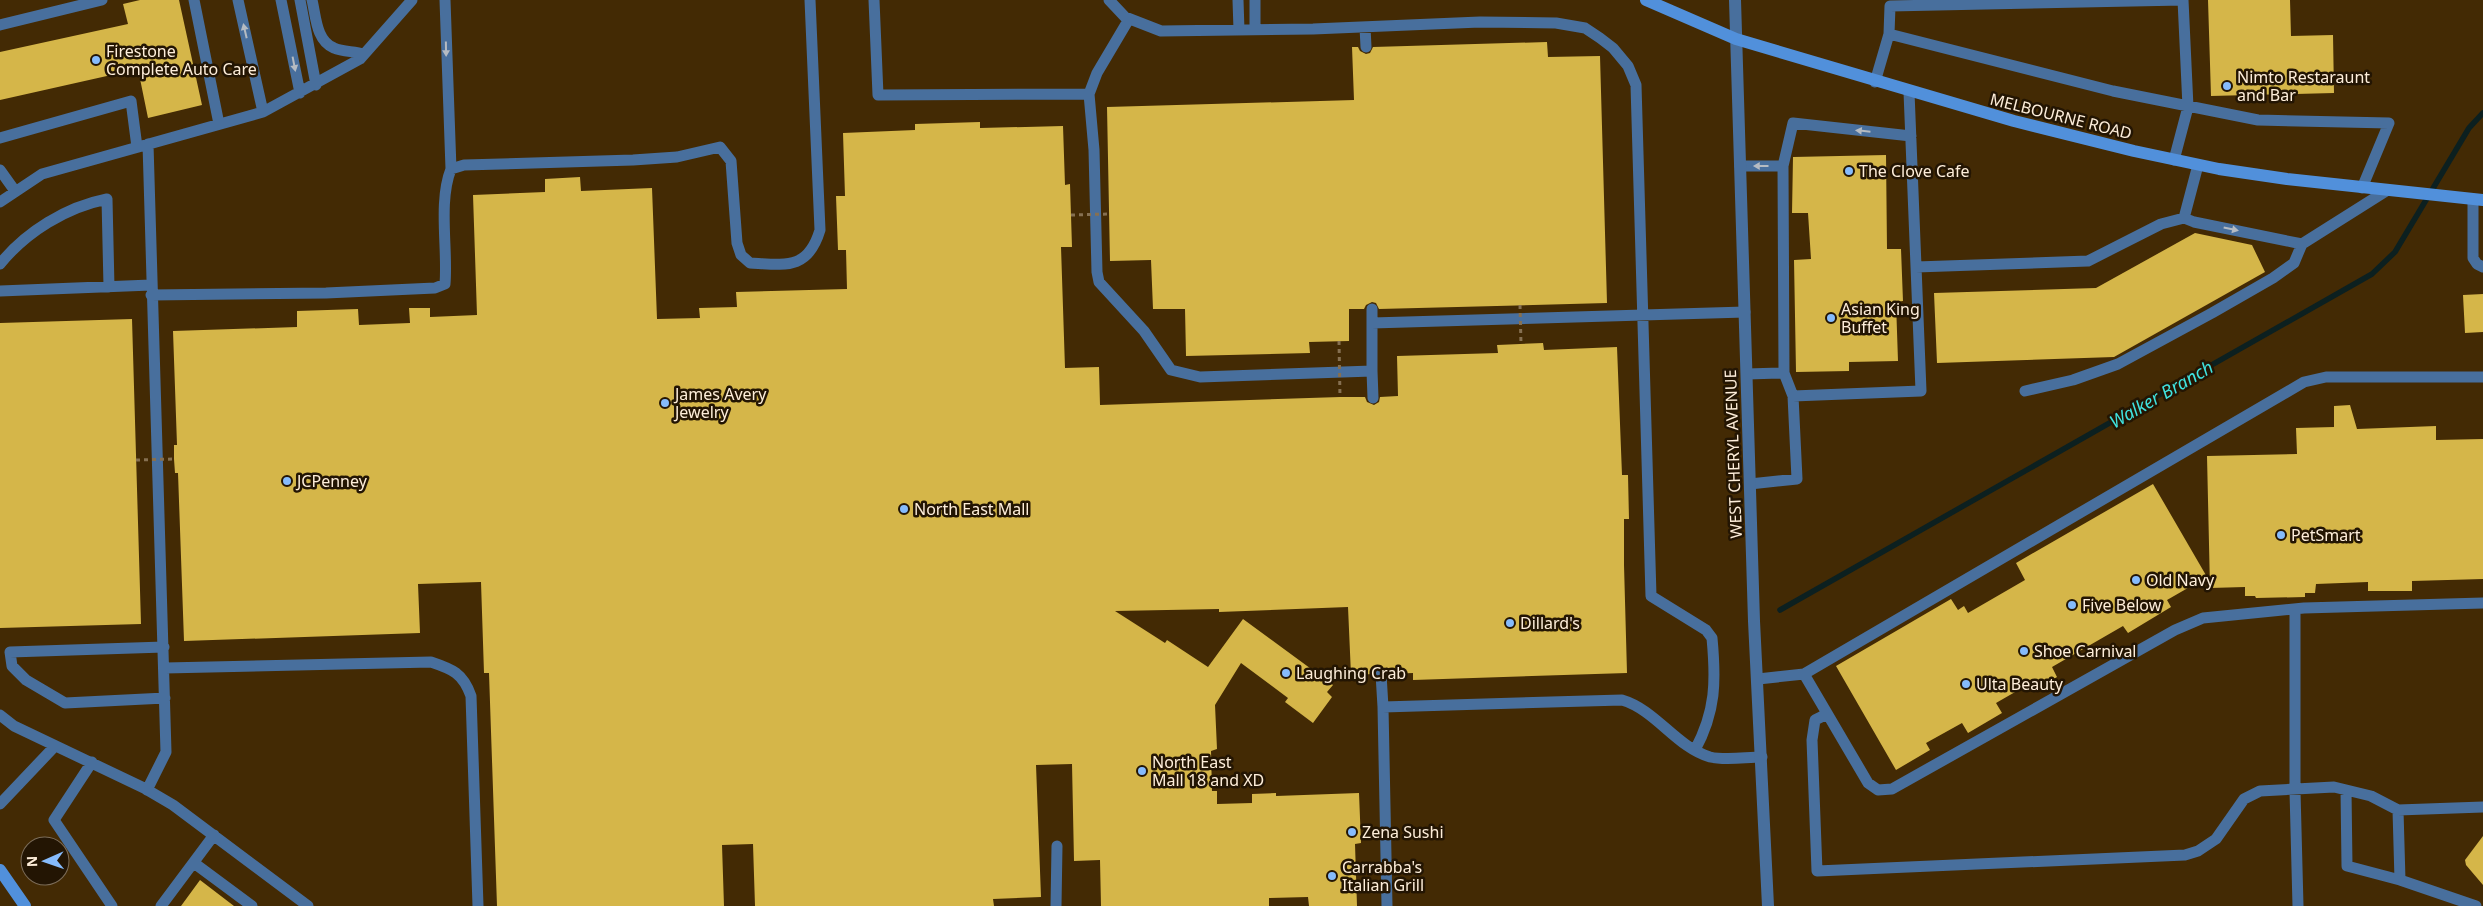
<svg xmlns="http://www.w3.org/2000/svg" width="2483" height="906" font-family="'Noto Sans',sans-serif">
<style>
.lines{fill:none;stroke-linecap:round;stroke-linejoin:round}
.stream{stroke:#0c2020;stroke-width:5.5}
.building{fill:#d5b649}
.service{stroke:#486f9d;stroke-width:11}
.tertiary{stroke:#486f9d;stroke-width:12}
.secondary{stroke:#5190db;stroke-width:12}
.path-bridge{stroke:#867051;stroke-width:3;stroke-dasharray:4 4;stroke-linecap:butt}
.oneway{fill:#b5bbc2}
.poi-dot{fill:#86bbfb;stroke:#231503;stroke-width:2}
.labels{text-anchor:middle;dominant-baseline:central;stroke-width:5;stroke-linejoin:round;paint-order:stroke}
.poi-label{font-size:16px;fill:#feeeda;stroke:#231503;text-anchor:start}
.street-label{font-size:16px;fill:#feeeda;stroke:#231503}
.water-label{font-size:18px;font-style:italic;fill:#40e2df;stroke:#231503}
</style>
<rect width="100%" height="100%" fill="#432a04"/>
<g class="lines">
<path class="stream" d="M1780,610L2372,274L2395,252L2469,128L2483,113"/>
</g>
<path class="building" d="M140,0H179L202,105L148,118L138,69L0,100V52L128,24L123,4Z
M2208,0H2290L2291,36L2333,35L2334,93L2211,96Z
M1547,42L1548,57L1600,56L1607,303L1379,309L1376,303L1372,302L1366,305L1364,309H1349V341L1309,342L1310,353L1186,356L1185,309H1153L1151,260L1110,261L1107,107L1354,100L1352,47H1358L1360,51L1366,54L1370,53L1373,47Z
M980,122V128L1063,126L1065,185L1070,184L1072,247H1061L1065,368L1099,367L1100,405L1340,397H1365L1367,402L1374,405L1379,402L1380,397L1398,396L1397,356L1498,353L1497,345L1543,343L1544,350L1617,347L1622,475H1628L1629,519H1624V565L1627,673L1413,680V673L1389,674L1387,670L1381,667L1376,668L1374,674L1351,675L1348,607L1219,612V609L1115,611L1165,643L1167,640L1208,667L1243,619L1333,685L1327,692L1332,697L1313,723L1285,702L1288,698L1241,663L1215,705L1217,749L1211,751L1212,791H1217V804L1252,803V794L1276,793V796L1359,793L1361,843L1355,844L1357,906H1309L1308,897L1269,898V906H1101L1100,860L1074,861L1072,764L1036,765L1041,897L993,899L994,906H755L753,844L722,845L724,906H497L489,673H484L481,582L418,584L420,633L184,641L178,473H175L174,459V445H177L173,331L297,327V311L358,309L359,325L410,323L409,308H430V317L477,315L473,195L545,192V179L580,177L581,191L652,188L657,319L700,318L699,308L737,307L736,292L847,289L846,250H838L836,196H845L843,133L915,130V124Z
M1886,155L1887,249H1901L1903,301L1896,302L1898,361L1849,362V371L1796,372L1794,260L1811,259L1808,213H1792L1793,157Z
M2195,233L2252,245L2265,272L2114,357L1937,363L1934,293L2096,288Z
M2483,294V332L2465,333L2463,295Z
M132,319L141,624L0,628V323Z
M2350,405L2357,429L2436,426V440L2483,439V579L2412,581V591H2368V582L2316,584L2315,593H2305V597L2256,598L2255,596H2245V587L2210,588L2207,456L2297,454L2296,428L2334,427V406Z
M2153,484L2207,577L2167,600L2171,607L2128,633L2123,626L2052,667L2057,677L2033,691L2029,684L1996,703L2002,713L1968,733L1962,723L1926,743L1930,750L1896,770L1836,666L1951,599L1958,610L1964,606L1968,613L2025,580L2016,563Z
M2483,836V885L2466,865L2465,860Z
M200,880L234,906H181Z"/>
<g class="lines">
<path class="service" d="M194,0L219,124
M238,0L263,112
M281,0L300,93
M300,0L316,85
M312,0C316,16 316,41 334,48C343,52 354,51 364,54
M445,0L451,169
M874,0L878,95L1089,94
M1109,0L1125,17L1161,31L1313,29L1480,22L1556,23L1585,28L1600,38L1613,48L1628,66L1636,85L1651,596L1706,630L1712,638C1716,681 1716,711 1695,750
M1238,0L1239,30
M1129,19L1097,73L1089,94L1094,150L1097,272L1099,282L1144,331L1171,370L1200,377L1372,371V323L1745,312
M0,25L102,0
M1365,27L1366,47
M1255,29V0
M1889,34L2113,91L2258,120L2389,123L2362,188
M1875,82L1889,34L1890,6L2183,0
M0,138L131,101L137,147
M2174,160L2188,107L2183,0
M1740,166H1783
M0,170L15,191
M2473,199V258L2477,264L2483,267
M0,202L42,174L263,112L360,59L412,0
M2184,218L2194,222L2302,244
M0,264C26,232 66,207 107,199L109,287
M1916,267L2088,261L2161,224L2184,218L2198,165
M0,291L151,285
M151,295L326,293L435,288L445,284C448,249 438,202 451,169L464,165L633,160L677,157L720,147L731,161L737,243L741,255L750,263C786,265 808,270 820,230L810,0
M1372,309V323
M1372,371L1373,398
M1747,374L1784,373
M2025,391L2073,380L2118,364L2212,313L2273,278L2294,263L2302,244L2386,191
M1793,396L1921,391L1909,92
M1750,484L1797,479L1793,396L1784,373L1783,166L1793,123L1911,136
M2295,609V791L2298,906
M164,647L10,652L12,666L26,680L65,703L165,698
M165,668L431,662C452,669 463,673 471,696L478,906
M1381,674L1383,707
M1804,674L1868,783L1878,790L1892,789L2175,630L2203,618L2304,608L2483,603
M1758,679L1804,674L2304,382L2326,377H2483
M1827,714L1815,720L1812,740L1817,871L2185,855L2198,851L2216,839L2244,799L2260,791L2334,787L2371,796L2398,810L2483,807
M0,715L14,726L144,788L173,805L308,906
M92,762L54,820L112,906
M147,790L166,752L148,144
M2346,790L2347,866L2400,880
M0,804L55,746
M2398,810L2400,880L2476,906
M194,863L252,906
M161,906L214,835
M1056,906L1057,846
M1387,906L1383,707L1622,700C1656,710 1676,747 1710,757C1726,761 1746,757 1762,757"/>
<path class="tertiary" d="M1735,0L1754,621L1768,906"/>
<path class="secondary" d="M1646,0L1736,39L2014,121L2134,151L2219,169L2287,179L2483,200
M0,870L25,906"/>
<path class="path-bridge" d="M1071,215L1109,214
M1520,305L1521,344
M1339,341L1340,397
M136,460L174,459"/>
</g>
<defs><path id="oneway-solid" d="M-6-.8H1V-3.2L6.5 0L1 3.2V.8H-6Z" transform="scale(1.25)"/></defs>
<g class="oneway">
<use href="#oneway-solid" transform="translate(245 31) rotate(-103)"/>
<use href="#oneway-solid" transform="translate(446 49) rotate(89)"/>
<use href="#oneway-solid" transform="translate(294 64) rotate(79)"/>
<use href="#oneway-solid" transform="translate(1863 131) rotate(-174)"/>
<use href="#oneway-solid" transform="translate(1761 166) rotate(-180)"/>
<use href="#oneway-solid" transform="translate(2231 229) rotate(12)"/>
</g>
<g class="poi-dot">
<circle cx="96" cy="60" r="5"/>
<circle cx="2227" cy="86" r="5"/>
<circle cx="1849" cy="171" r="5"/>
<circle cx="1831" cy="318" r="5"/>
<circle cx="665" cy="403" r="5"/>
<circle cx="287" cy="481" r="5"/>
<circle cx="904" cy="509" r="5"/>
<circle cx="2281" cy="535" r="5"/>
<circle cx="2136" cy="580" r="5"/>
<circle cx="2072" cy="605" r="5"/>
<circle cx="1510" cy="623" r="5"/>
<circle cx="2024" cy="651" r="5"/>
<circle cx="1286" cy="673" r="5"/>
<circle cx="1966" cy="684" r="5"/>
<circle cx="1142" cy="771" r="5"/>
<circle cx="1352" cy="832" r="5"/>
<circle cx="1332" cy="876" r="5"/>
</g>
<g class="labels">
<g class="poi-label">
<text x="106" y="51">Firestone<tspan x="106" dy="18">Complete Auto Care</tspan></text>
<text x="2237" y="77">Nimto Restaraunt<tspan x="2237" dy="18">and Bar</tspan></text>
<text x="1859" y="171">The Clove Cafe</text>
<text x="1841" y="309">Asian King<tspan x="1841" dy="18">Buffet</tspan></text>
<text x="675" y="394">James Avery<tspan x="675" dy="18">Jewelry</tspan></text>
<text x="297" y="481">JCPenney</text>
<text x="914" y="509">North East Mall</text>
<text x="2291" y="535">PetSmart</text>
<text x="2146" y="580">Old Navy</text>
<text x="2082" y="605">Five Below</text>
<text x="1520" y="623">Dillard's</text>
<text x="2034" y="651">Shoe Carnival</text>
<text x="1296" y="673">Laughing Crab</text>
<text x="1976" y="684">Ulta Beauty</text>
<text x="1152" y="762">North East<tspan x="1152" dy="18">Mall 18 and XD</tspan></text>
<text x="1362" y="832">Zena Sushi</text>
<text x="1342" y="867">Carrabba's<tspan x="1342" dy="18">Italian Grill</tspan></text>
</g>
<g class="street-label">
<text transform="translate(2061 116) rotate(14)">MELBOURNE ROAD</text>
<text transform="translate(1733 454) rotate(-92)">WEST CHERYL AVENUE</text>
</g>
<g class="water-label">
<text transform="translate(2161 394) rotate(-30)">Walker Branch</text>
</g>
</g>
<g transform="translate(45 861) rotate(268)"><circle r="24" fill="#231503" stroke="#7b6c59"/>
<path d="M0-4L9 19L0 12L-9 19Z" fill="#86bbfb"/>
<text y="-8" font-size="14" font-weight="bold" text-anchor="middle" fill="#feeeda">N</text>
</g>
</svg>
